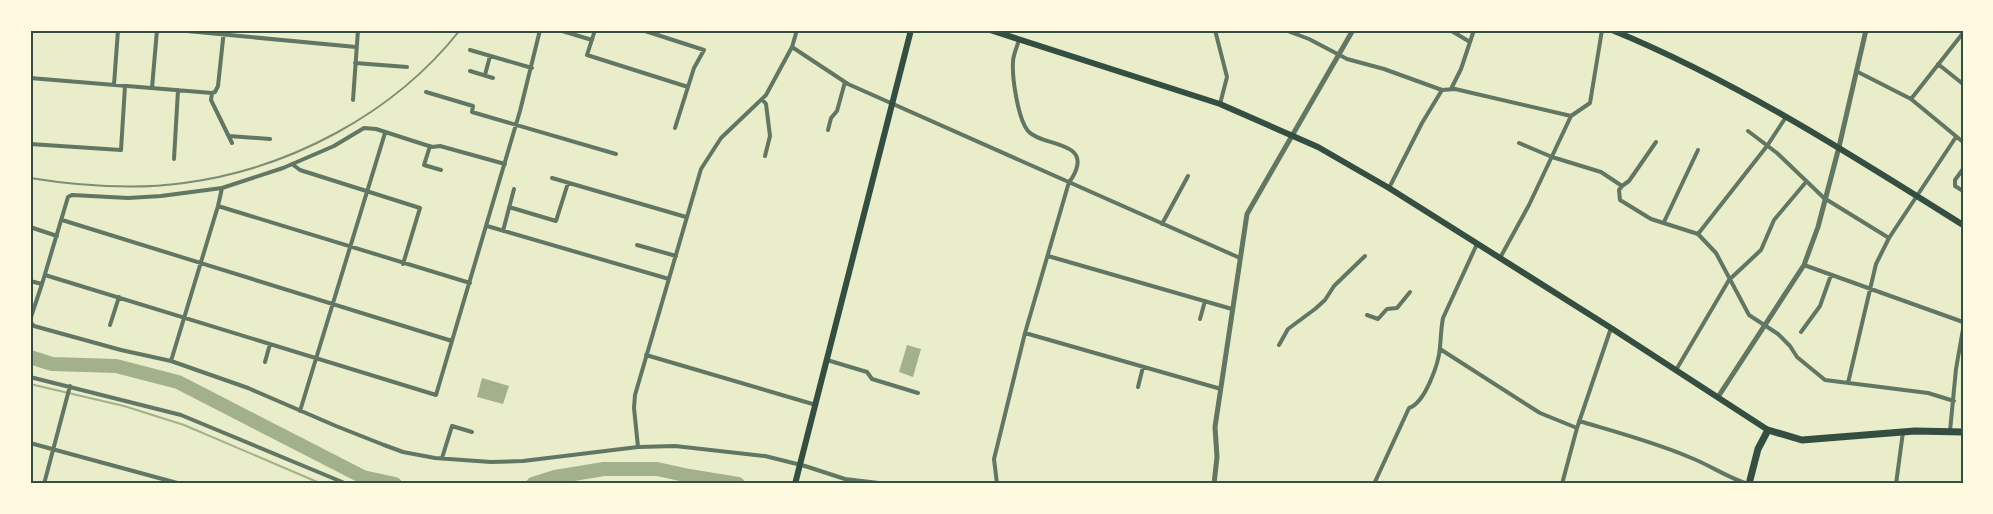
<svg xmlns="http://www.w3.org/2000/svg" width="1993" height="514" font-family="'Asap Condensed',sans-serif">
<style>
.water{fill:#a3b18a}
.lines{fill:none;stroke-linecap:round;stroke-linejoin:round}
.stream{stroke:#a3b18a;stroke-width:2}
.river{stroke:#a3b18a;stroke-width:14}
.minor{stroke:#617663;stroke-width:4}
.tertiary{stroke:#617663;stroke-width:5}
.secondary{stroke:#344e41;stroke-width:6}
.primary{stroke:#344e41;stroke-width:6}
.trunk{stroke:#344e41;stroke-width:7}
.rail{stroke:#7c8e77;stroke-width:2}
.neatline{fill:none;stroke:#344e41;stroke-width:2}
</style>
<rect width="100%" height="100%" fill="#e9edc9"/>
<path class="water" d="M907,345L921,349L913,377L899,372Z
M482,378L509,386L503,404L477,397Z"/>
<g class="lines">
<path class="stream" d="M30,384L124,406L184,425L322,484"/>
<path class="river" d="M30,357L52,364L116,366L178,382L363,477L395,484
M533,484L555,477L604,469H657L689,476L738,484"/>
<path class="minor" d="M176,30L356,47
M559,30L592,40
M595,30L587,55L688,87
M642,30L704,50L694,68L675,128
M1215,30L1227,77L1220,104
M1285,30L1309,39L1347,59L1384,69L1442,90L1455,89L1571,116
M1450,30L1470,42
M792,47L848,84L1240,258
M470,50L532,68
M355,63L407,67
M1938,64L1963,84
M470,71L493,78
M1856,71L1911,99L1963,142
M485,75L490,56
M30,78L212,93L215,92L218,86L224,30
M114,85L118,30
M152,88L157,30
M1451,89L1461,69L1474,30
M426,92L473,106L472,112L616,154
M212,93L211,100L232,143
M762,99L766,104L770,136L765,156
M1911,99L1963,33
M353,100L358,30
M828,130L831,118L837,111L845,82
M1748,131L1777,153L1824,198L1889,238
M229,136L270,139
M1656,142L1629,181L1622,186L1619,190L1620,200L1651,219L1698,234L1716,253L1749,315L1778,334L1790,346L1797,357L1825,380L1928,393L1954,401
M1519,143L1552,157L1601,172L1622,186
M30,144L121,150L125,86
M430,146L424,165L441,170
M174,159L178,90
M292,164L300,170L420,208L403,264
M1963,169L1955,180V186L1963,191
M552,178L686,217
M1389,188L1422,123L1442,90
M218,206L470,283
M509,207L556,221L568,183
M62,220L452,341
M1664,222L1698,150
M1162,224L1188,176
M487,226L669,279
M30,227L57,236
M503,231L514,189
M1698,234L1767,146L1786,117
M637,245L676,256
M1048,256L1232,309
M1500,258L1529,205L1571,116L1590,103L1602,30
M1804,265L1963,322
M45,275L436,395L520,111L540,30
M30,281L42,284L68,197L72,195L128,198L161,196L222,188L283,168L334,146L364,128L376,129L432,147L440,146L505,164
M1367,315L1378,319L1387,309L1397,308L1410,292
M1200,319L1205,301
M30,320L42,284
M30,322L34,326L121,350L171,361L248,388L336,426L384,445L403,452L435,458L491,462L523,461L638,447L675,446L765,456L805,466L845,479L887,484
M110,325L119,297
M1801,332L1820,306L1831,275
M1025,333L1221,389
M1279,345L1288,329L1315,309L1325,300L1334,286L1365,256
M1440,349L1540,413L1577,428
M646,355L816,405
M827,360L867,372L872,379L918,393
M171,361L218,206L222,188
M265,362L270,344
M1676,370L1729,280L1761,250L1774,220L1806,182
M30,377L181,415L347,484
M1848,383L1876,264L1889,238L1956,137
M1138,387L1143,367
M300,411L385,133
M1579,421C1616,432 1654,442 1689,457C1710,465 1726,477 1748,484
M1950,431L1956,369L1963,329
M30,443L181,484
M638,447L634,408L635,395L701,169L721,138L766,95L792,47L797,30
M442,458L452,426L472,432
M44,484L70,386
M997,484L994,459L997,447L1025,333L1069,182C1073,178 1074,175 1076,170C1087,141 1041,146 1028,131C1018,119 1012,78 1013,62C1013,55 1017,47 1019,40
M1374,484L1409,408C1425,403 1439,363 1440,347C1441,337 1441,328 1443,318L1477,244
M1562,484L1577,428L1611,328
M1896,484L1903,432"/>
<path class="tertiary" d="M1718,397L1804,265L1818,227L1839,147L1866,30
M1214,484L1217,457L1215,427L1247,214L1353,30"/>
<path class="secondary" d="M795,484L911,30"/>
<path class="primary" d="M990,30L1220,104L1318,147L1389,188L1611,328L1768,430
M1612,30C1736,81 1850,154 1963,225"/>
<path class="trunk" d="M1749,484L1758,449L1768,430L1802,440L1915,431L1963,432"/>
<path class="rail" d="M30,178C80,186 134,190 184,183C289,169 394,114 460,30"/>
</g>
<rect width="1993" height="514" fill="none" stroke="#fefae0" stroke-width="63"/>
<rect x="32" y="32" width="1930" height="450" class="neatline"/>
</svg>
